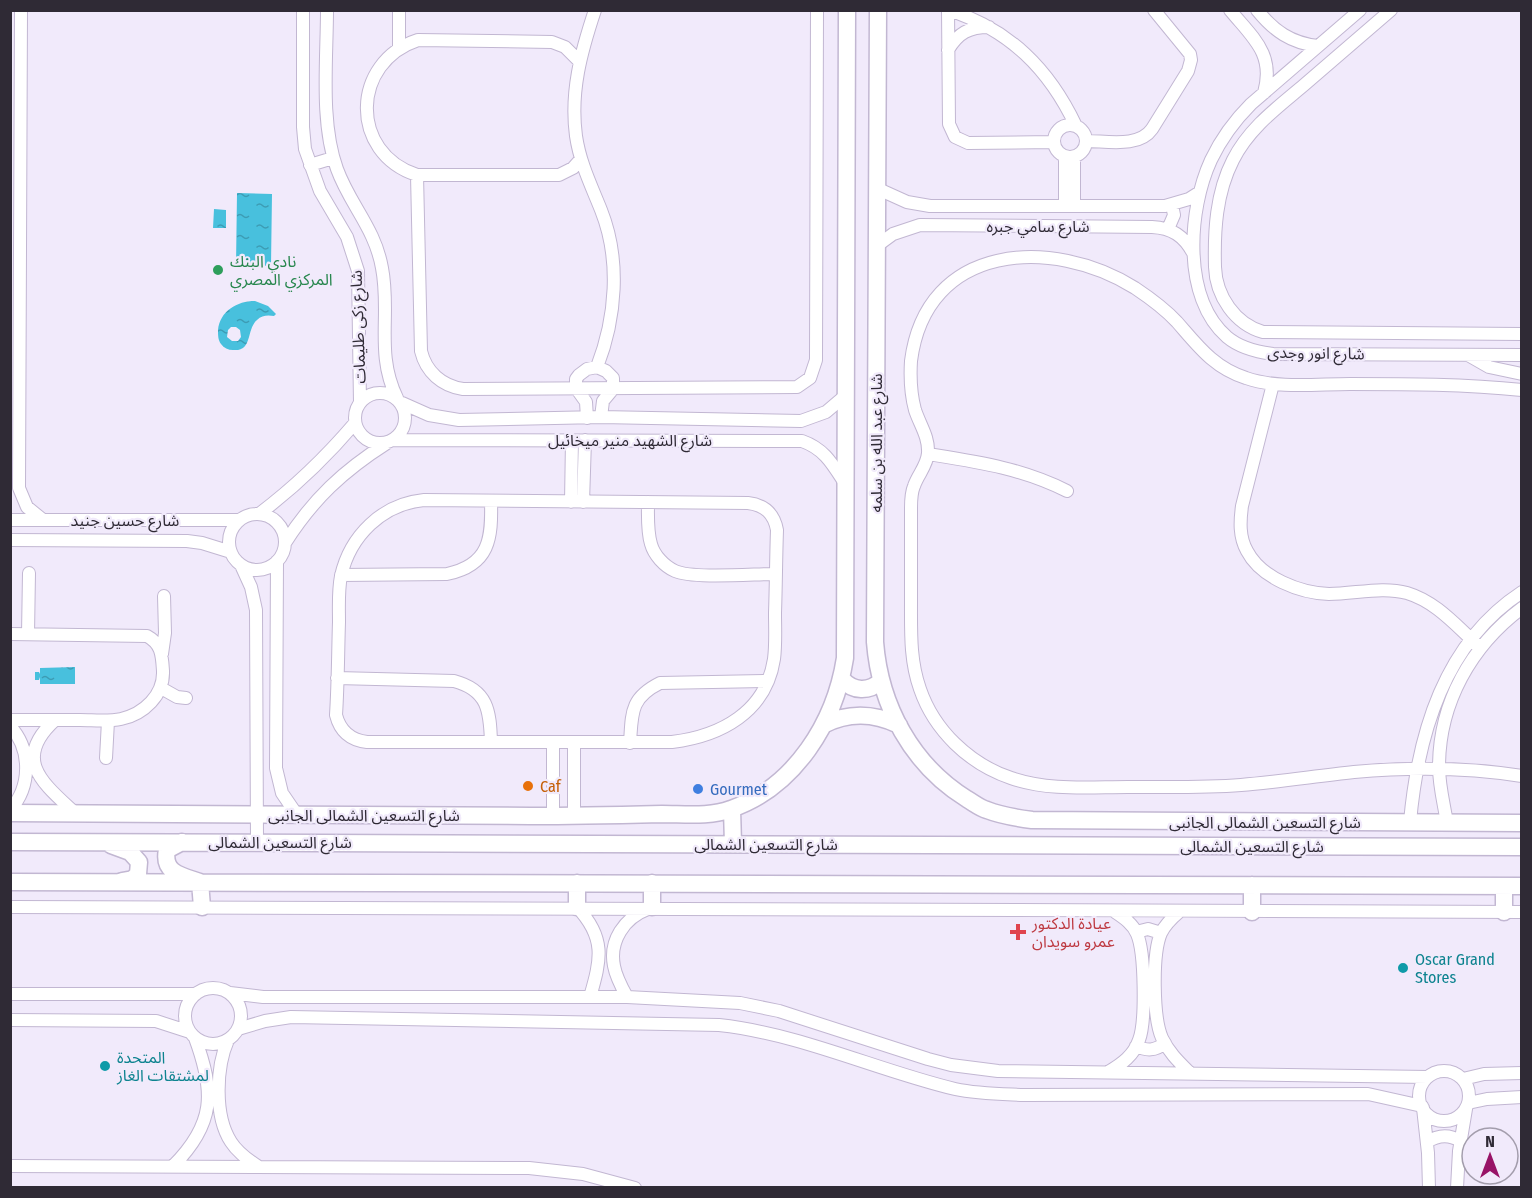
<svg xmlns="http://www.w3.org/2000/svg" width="1532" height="1198" font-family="'Fira Sans Condensed','Noto Sans Arabic',sans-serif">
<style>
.water{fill:url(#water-ripples);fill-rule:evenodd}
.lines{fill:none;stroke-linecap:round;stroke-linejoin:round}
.minor-casing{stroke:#c2b7d2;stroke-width:14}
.major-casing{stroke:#c2b7d2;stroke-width:19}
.minor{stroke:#fff;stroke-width:12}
.major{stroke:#fff;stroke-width:16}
.leisure-dot{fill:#2e9e5b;stroke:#f1eafb;stroke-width:2}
.food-dot{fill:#e8710a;stroke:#f1eafb;stroke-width:2}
.shop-dot{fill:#3f7fe0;stroke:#f1eafb;stroke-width:2}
.health-dot{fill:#e0444e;stroke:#f1eafb;stroke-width:2}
.culture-dot{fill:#0f9aa8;stroke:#f1eafb;stroke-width:2}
.labels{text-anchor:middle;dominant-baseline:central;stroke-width:4.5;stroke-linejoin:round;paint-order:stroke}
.street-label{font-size:16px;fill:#2f2a35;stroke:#f1eafb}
.leisure-label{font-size:16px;fill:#27864d;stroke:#f1eafb;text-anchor:start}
.food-label{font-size:16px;fill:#c56008;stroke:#f1eafb;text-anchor:start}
.shop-label{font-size:16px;fill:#366cbe;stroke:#f1eafb;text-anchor:start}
.health-label{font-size:16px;fill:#be3a42;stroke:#f1eafb;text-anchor:start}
.culture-label{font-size:16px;fill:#0d838f;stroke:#f1eafb;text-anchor:start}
</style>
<defs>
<pattern id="water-ripples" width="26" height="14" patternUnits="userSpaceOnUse" patternTransform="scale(1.5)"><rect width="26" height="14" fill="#48c0dd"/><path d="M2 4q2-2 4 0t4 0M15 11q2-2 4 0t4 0" fill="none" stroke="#3c9cb4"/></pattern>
</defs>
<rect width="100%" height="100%" fill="#f1eafb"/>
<path class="water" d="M237,193L272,194L271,266L236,265Z
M214,209L226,210V228H213Z
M255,301L268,306L276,314L274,316C268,315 262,315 257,320C246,329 253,352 233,350C228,350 224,348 221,344C218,340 218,335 218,330C220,311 237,301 255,301ZM231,327H236L240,330L241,337L238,341H232L227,337L228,330Z
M75,667V684H40V677L39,680H35V672H39L40,674V668Z"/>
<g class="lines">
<defs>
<path id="minor" d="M21,10L19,488L27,507L43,520
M303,10V127L305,149L320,191L347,237L358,271L360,403
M327,10C327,60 320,123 337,169C350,205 375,228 382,268C391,314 375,353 397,398
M595,10C581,52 570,92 576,136C580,163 591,185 601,210C621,260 616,318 597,367
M948,10L949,124L955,137L968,143L1054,142
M949,10C1010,30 1049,69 1076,126
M1230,10C1253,38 1275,54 1264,93
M1257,10C1274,31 1291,43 1318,46
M1360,10L1251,104C1234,121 1221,139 1211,160C1188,210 1182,298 1227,337C1240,348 1257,352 1273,354L1522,355
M1391,10C1362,35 1333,60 1304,85C1278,107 1249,128 1233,160C1216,193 1214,231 1215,267C1216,296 1235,324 1263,332L1522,334
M399,49V10
M948,50C958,33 969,27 989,27
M579,61L565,47L552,42L418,40C351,62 349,153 417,175H559L573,168L581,159
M1054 141a16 16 0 1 1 32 0a16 16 0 1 1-32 0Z
M1086,141C1107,141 1139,148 1152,129L1188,71L1191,60L1190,54L1154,10
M310,165L333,158
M417,175L421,351C426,372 442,386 463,389L797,387L810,378L816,360L817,10
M876,188L907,202L930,206H1165L1189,199L1200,192
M1065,206V157
M1074,206V157
M1168,229L1174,215L1172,205
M878,245L893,234L920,225L1152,227C1172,228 1184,236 1193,253
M1468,355L1489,367L1522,374
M1273,384L1242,506C1240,521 1239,537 1247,551C1261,578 1300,593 1329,594C1355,594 1382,586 1407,593C1437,602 1457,627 1480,647
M1522,390C1464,384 1407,384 1350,384C1316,384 1278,389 1246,378C1214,368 1198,346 1177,322C1165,309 1150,298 1135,288C1052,236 926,243 911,361C910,377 911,395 915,410C920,425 929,437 928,453C927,466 918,474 914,486C911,493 911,501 911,508C911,540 911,572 911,603C911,633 910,661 920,689C934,730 969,764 1011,778C1048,791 1089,787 1128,787C1166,787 1203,788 1241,785C1279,782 1316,776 1354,772C1410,767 1466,767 1522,776
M355 418a25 25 0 1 1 50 0a25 25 0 1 1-50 0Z
M402,403L429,415L459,420L601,417L801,421L826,412L846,395
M587,418L586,402L576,388V379L579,375L587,369L597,367L606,371L613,378V389L603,401L601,417
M393,440L802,441C825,449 833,465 846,485
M928,454C978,462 1021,468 1067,491
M424,500L748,503C765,505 774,514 777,530C776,558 776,585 775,613C775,628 776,644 774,659C766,712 721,736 672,742H367C350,740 340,731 336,715C338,684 338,653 339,622C339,607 338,591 341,576C350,536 382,504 424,500Z
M571,502L572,440
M583,502L585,440
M648,502C648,516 647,531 651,544C654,555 664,566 675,571C693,579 753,574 776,574
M229 542a28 28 0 1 1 56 0a28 28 0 1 1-56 0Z
M259,514C295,487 326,457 355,423
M10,520H239
M10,540L187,541L202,543L231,552
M285,543C313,499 343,471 387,443
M277,561L276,768L282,793L297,815
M241,565L251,587L256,610L257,842
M341,575L447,574C490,565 492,538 491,501
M10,634L147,636C162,644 162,656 163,671C164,695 144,714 121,719C108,722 93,720 80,720C57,720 34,720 10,720
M28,634L29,573
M162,654L165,633L164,596
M337,678L454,681C488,690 490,711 491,742
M161,688L177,697L186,698
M55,720C11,760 44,784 76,814
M10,726C32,750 31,787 10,810
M553,743V816
M574,743V816
M630,743C632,713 630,698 660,683L768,681
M106,758L108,721
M1410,822C1418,734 1444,643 1522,592
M1447,823C1444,804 1439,786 1439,767C1439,703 1471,646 1522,608
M10,907C514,907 1018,910 1522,912
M577,907C606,938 601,959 590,997
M1179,912C1172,918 1165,925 1161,933C1152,954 1153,1018 1162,1038C1169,1053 1180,1063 1191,1074
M1136,932L1148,929L1161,933
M185 1016a28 28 0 1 1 56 0a28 28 0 1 1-56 0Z
M230,993L263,997H627L740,1003L779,1011L928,1059L951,1065L998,1071L1428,1077
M10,994H196
M627,997C622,988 616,977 614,966C609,941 624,918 648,909
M10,1020L156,1021L190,1032
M238,1029L265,1021L291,1017L719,1025C801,1034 876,1070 955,1089C978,1094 1001,1094 1024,1095L1368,1094L1422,1106
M228,1040C216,1067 214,1116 231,1142C238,1153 248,1160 259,1167
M1136,1046C1147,1051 1155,1051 1165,1043
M1419 1096a25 25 0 1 1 50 0a25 25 0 1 1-50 0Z
M1108,1072C1122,1064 1134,1055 1139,1040C1146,1022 1145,952 1137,934C1133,924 1124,918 1115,912
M1463,1079L1484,1074L1522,1073
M1468,1103L1487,1099L1522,1097
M1423,1108L1428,1153L1429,1188
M1427,1142C1438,1135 1449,1134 1460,1141
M10,1166L529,1168L583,1174L635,1188
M173,1166C215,1124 215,1092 195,1038
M1457,1188L1459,1151L1466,1109"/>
<path id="major" d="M878,10L875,642C880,706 912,765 967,799C974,803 980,808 987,810C1002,816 1017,818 1032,820L1522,823
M842,679C853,692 869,692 881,681
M823,725C849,712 873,713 899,725
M732,809L733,844
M10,813C185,815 359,815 533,816C576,816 619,815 662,814C685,814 710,817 731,809C795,787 835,722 845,658L847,10
M10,842L1522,847
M182,842L167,850C162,873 182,876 200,882L202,907
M111,845L130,852L139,862L138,874L133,879L122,881
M10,882L1522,886
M577,883V907
M652,883V907
M1252,885V912
M1504,886V912"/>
</defs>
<use href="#minor" class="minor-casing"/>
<use href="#major" class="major-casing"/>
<use href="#minor" class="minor"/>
<use href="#major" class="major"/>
</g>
<circle class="leisure-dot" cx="218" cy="270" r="6"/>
<circle class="food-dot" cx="528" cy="786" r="6"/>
<circle class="shop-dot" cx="698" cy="789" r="6"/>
<path class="health-dot" d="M1015 923h6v6h6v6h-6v6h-6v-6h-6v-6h6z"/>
<g class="culture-dot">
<circle cx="1403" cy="968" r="6"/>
<circle cx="105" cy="1066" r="6"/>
</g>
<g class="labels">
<g class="street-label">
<text x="1038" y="226">شارع سامي جبره</text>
<text transform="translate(358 327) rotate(-92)">شارع زكى طليمات</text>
<text transform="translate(1316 353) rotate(1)">شارع انور وجدى</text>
<text x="630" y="440">شارع الشهيد منير ميخائيل</text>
<text transform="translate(876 443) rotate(-90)">شارع عبد الله بن سلمه</text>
<text x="125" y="520">شارع حسين جنيد</text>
<text x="364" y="815">شارع التسعين الشمالى الجانبى</text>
<text x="1265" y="822">شارع التسعين الشمالى الجانبى</text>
<text x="280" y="842">شارع التسعين الشمالى</text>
<text x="766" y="844">شارع التسعين الشمالى</text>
<text x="1252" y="846">شارع التسعين الشمالى</text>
</g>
<g class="leisure-label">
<text x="230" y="261">نادي البنك<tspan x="230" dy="18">المركزي المصري</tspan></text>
</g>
<g class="food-label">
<text x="540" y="786">Caf</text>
</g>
<g class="shop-label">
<text x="710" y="789">Gourmet</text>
</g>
<g class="health-label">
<text x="1032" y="923">عيادة الدكتور<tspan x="1032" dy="18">عمرو سويدان</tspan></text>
</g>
<g class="culture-label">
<text x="1415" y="959">Oscar Grand<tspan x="1415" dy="18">Stores</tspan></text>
<text x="117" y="1057">المتحدة<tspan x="117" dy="18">لمشتقات الغاز</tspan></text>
</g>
</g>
<rect width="1532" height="1198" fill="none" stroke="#2f2a35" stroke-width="24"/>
<g transform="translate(1490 1156)"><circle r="28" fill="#f1eafb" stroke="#a39dac" stroke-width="1.5"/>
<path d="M0-4.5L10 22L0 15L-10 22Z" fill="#981367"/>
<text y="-9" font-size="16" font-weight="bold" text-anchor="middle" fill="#2f2a35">N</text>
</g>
</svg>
